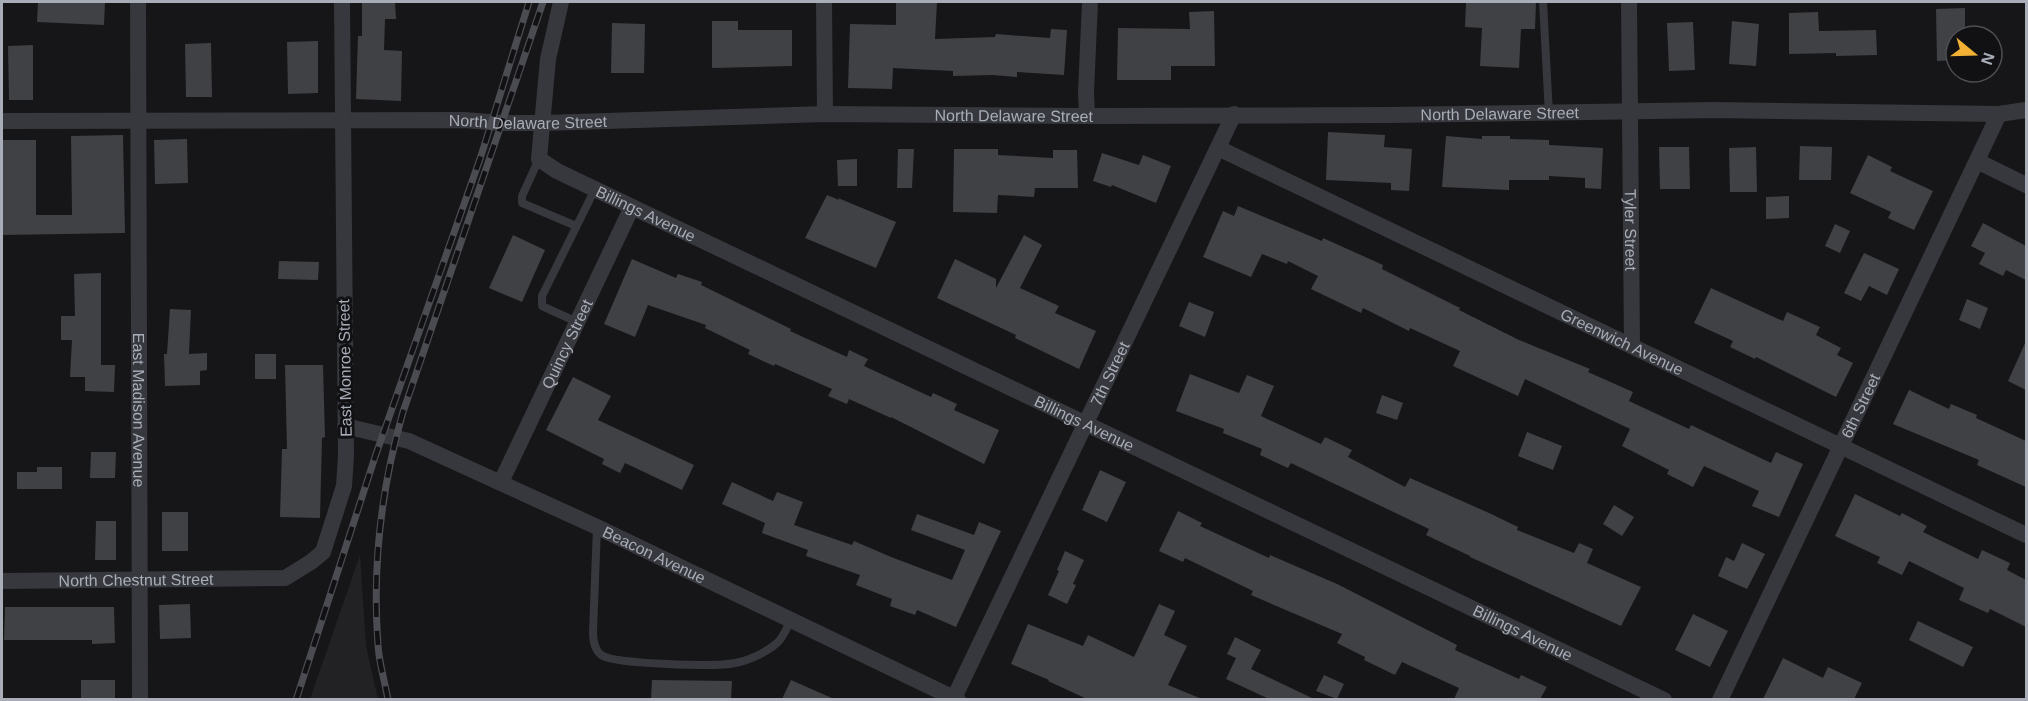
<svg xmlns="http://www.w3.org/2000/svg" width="2028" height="701" font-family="Helvetica,sans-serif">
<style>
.built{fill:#222225}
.building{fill:#404145}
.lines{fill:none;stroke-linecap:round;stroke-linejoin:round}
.service{stroke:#37383d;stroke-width:8}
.minor{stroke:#37383d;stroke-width:16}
.rail-casing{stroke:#4a4c52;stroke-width:7}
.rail{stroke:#111113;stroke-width:4.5;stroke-dasharray:14;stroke-linecap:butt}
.labels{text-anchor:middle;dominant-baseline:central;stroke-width:6;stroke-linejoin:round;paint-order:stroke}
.street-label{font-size:16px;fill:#a8adb8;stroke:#111113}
</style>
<rect width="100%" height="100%" fill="#161618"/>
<path class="built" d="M360,555L366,646L378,699H310Z"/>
<path class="building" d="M38,2H105L104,25L37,22Z
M362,2H395L396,19H385L384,50L402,51L401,101L356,99L358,36H362Z
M896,2H937L935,39L995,37L996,34L1050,38L1051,29L1067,30L1064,75L1017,72V77L992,75L953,76V71L893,68L892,89L848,88L850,24L896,25Z
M1466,2H1536L1535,29H1521L1519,68L1480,66L1482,28L1465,27Z
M1965,8V36H1956V60L1937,61L1936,9Z
M1214,11L1215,66H1171V80H1117L1118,28L1190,29L1189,12Z
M1818,12L1819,31L1876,30L1877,55L1836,56V53L1789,54V13Z
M712,21H738V30H792V66L712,68Z
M1732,21L1759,24L1756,66L1729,64Z
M1693,22L1695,70L1669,71L1667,23Z
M612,23L645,24L644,73H611Z
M318,41V93L288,94L287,42Z
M211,43L212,97H186L185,44Z
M33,45V100H9L8,46Z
M1328,132L1385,135L1384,147L1412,149L1409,191L1391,190V183L1326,180Z
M123,135L125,233L2,235V140H36V215H72L71,136Z
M1446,136L1482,139V136H1510V139L1549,140V145L1603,148L1601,189L1585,188V178L1549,176V180H1509V190L1442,187Z
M187,139L188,183L155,184L154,140Z
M1800,146L1832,147L1831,180H1799Z
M1659,147H1689L1690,189H1660Z
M1756,147L1757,192H1730L1729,148Z
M898,149H914L912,188H897Z
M954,149H998V155L1053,158V150H1077L1078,188H1035L1034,197L998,195L997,213L953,212Z
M1102,153L1139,165L1143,155L1171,166L1156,203L1112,185L1111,187L1093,181Z
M1868,155L1892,167L1890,171L1933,191L1914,230L1888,218L1891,212L1850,193Z
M857,159V186H838L837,160Z
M827,195L839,200L838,198L896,222L876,268L805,238Z
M1789,196V218L1766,219V197Z
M1238,206L1322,241L1323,238L1383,265L1382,269L1460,308L1459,310L1519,340L1590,369L1588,372L1633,392L1629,401L1689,429L1691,425L1771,463L1776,452L1803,464L1779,517L1752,506L1759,491L1704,466L1693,487L1667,474L1669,470L1622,446L1630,429L1525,379L1518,396L1453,366L1460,351L1410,328L1409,331L1363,308L1361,313L1311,289L1318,276L1288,261L1287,264L1262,254L1251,277L1203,257L1223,211L1234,216Z
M1983,223L2026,246V280L2006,270L2003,276L1979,264L1985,253L1971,246Z
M1835,224L1850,231L1840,253L1825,246Z
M513,235L545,250L522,302L489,288Z
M1024,235L1042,245L1020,288L1059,306L1055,313L1096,331L1079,369L1015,338L1016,335L937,298L955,259L996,279V288Z
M1864,253L1899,269L1887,295L1869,286L1861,301L1844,293Z
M632,259L676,278L678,274L702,282L701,285L791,329L790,331L847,357L849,350L868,359L864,366L931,397L933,393L957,404L954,410L999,430L984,464L891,417V418L849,399L847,404L828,396L832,389L775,364L774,366L748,354L750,350L705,328L706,325L648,305L635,337L604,324Z
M279,261L319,262L318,280L278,279Z
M101,273V365H115L114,392L85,391V377H70L72,340H61V316H75L74,274Z
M1711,288L1783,321L1787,312L1820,327L1816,335L1841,348L1837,355L1853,363L1836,397L1756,357L1755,359L1730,347L1733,341L1694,323Z
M1967,299L1988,308L1980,329L1959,320Z
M1189,302L1214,312L1205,337L1179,326Z
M170,309L191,310L189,354L207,353V370L200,371V385L165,386L164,354H167Z
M2026,341V390L2008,381Z
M255,354H276V379H255Z
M285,365H323L325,437L322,438L320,518L280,517L282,449H287Z
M1190,374L1239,393L1247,375L1274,386L1261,416L1321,444L1325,437L1352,450L1348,457L1405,487L1410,478L1489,513L1518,527L1517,530L1574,553L1579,543L1593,549L1587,563L1641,587L1621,626L1470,557V556L1426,535L1429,529L1291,463L1288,468L1260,455L1262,449L1223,433L1224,429L1176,411Z
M573,377L611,396L598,420L694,465L682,490L625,463L620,473L602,464L604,459L546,430Z
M1909,390L1949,409L1951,404L1977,415L1976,418L2026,441V487L1977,465L1979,460L1893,424Z
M1382,395L1403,403L1397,420L1376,413Z
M1527,432L1562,446L1553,470L1518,456Z
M91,452H116L115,478H90Z
M37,467H62V489H17V472H37Z
M1100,470L1126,482L1107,522L1082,510Z
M732,482L773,501L777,492L803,502L794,525L852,545L854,541L891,557L952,580L965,550L911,530L917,514L974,535L979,522L1001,531L956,627L917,610L915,615L890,606L892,599L856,585L860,575L806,556L808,550L762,533L765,523L722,504Z
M1855,494L1900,516L1902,513L1927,526L1923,532L1978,559L1982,550L2010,563L2007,570L2026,580V627L1990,609L1988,613L1959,600L1964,588L1909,561L1902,575L1877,563L1880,557L1835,536Z
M1614,505L1634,517L1622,536L1603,524Z
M1178,511L1202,523L1200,526L1269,558L1270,555L1337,584L1457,645L1455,650L1519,679L1521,675L1547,687L1540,699H1454L1459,688L1402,662L1395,675L1364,660L1365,657L1337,643L1342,634L1251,595L1253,591L1185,558L1183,562L1159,551Z
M162,512H188V551H162Z
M96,521H116V560H95Z
M1742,543L1765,554L1747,589L1718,576L1726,557L1734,561Z
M1065,551L1084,560L1073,584L1076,585L1067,604L1048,595L1059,571L1057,570Z
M190,604L191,638L160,639L159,605Z
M1159,604L1175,611L1164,635L1187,646L1168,685L1202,699H1087L1048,681L1049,680L1011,664L1028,624L1083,646L1088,635L1134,657Z
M5,607H114L115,643L92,644V640H4Z
M1693,614L1728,631L1710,667L1675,650Z
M1918,621L1973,647L1963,667L1909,640Z
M1235,637L1261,650L1251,669L1314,699H1269L1226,679L1236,658L1227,654Z
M1783,658L1823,678L1828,667L1862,683L1854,699H1763Z
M1324,675L1344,684L1337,699L1316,691Z
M81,680H115V699H81Z
M652,680L732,681L731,699H651Z
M791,680L834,699H782Z"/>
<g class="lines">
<path class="service" d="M1543,2L1549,114
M539,159L522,196V203L576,226
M577,322L542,306V296L595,189
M597,527L593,632C593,640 594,651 603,656C618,664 716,667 735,663C748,661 767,652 777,643C783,638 787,627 791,620"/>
<g class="minor">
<path id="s1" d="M138,2L140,700"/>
<path id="s2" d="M561,2L548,59L539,159L557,171L1664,700"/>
<path d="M824,2L825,114"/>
<path id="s3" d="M1629,2L1632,346"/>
<path d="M1087,116L1086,92L1090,2"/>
<path id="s4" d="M2,121L464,120L502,123H543L825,114L1087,116L1390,115L1715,110L1999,114L2026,110"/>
<path id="s5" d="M1218,148L2026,535"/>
<path d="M1977,161L2026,185"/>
<path id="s6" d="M345,426L409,441L597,527L958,700"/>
<path id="s7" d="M501,482L632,207"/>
<path id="s8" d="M2,581L285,578L311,562L323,552L344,486L346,456L342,2"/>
<path id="s9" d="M953,700L1234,114"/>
<path id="s10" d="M1720,700L1999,114"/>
</g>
<defs>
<path id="rail" d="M296,700L375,457L481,156L529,2
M388,700C385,682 379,663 378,645C372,565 381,489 403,412L543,2"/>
</defs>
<use href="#rail" class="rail-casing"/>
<use href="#rail" class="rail"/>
</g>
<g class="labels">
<g class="street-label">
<text stroke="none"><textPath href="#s4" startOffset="1498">North Delaware Street</textPath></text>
<text stroke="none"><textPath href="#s4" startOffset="1012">North Delaware Street</textPath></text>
<text stroke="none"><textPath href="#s4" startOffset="526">North Delaware Street</textPath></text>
<text stroke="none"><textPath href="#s2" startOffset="279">Billings Avenue</textPath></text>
<text stroke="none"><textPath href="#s3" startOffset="228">Tyler Street</textPath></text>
<text stroke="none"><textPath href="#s5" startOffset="448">Greenwich Avenue</textPath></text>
<text stroke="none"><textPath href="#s7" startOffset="153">Quincy Street</textPath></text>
<text transform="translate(345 368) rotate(-91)">East Monroe Street</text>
<text stroke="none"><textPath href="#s9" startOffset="362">7th Street</textPath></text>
<text stroke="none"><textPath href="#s10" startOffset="326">6th Street</textPath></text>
<text stroke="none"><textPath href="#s1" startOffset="408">East Madison Avenue</textPath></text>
<text stroke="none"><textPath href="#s2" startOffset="765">Billings Avenue</textPath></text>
<text stroke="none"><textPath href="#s6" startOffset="336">Beacon Avenue</textPath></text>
<text stroke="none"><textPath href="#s8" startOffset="134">North Chestnut Street</textPath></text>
<text stroke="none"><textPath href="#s2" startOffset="1251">Billings Avenue</textPath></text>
</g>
</g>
<rect width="2028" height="701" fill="none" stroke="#a8adb8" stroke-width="6"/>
<g transform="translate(1974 54) rotate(109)"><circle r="28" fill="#111113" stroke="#4d4f55" stroke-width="1.5"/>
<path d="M0-4.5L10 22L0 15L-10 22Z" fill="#f2b134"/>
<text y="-9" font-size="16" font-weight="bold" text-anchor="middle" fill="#a8adb8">N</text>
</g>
</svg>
